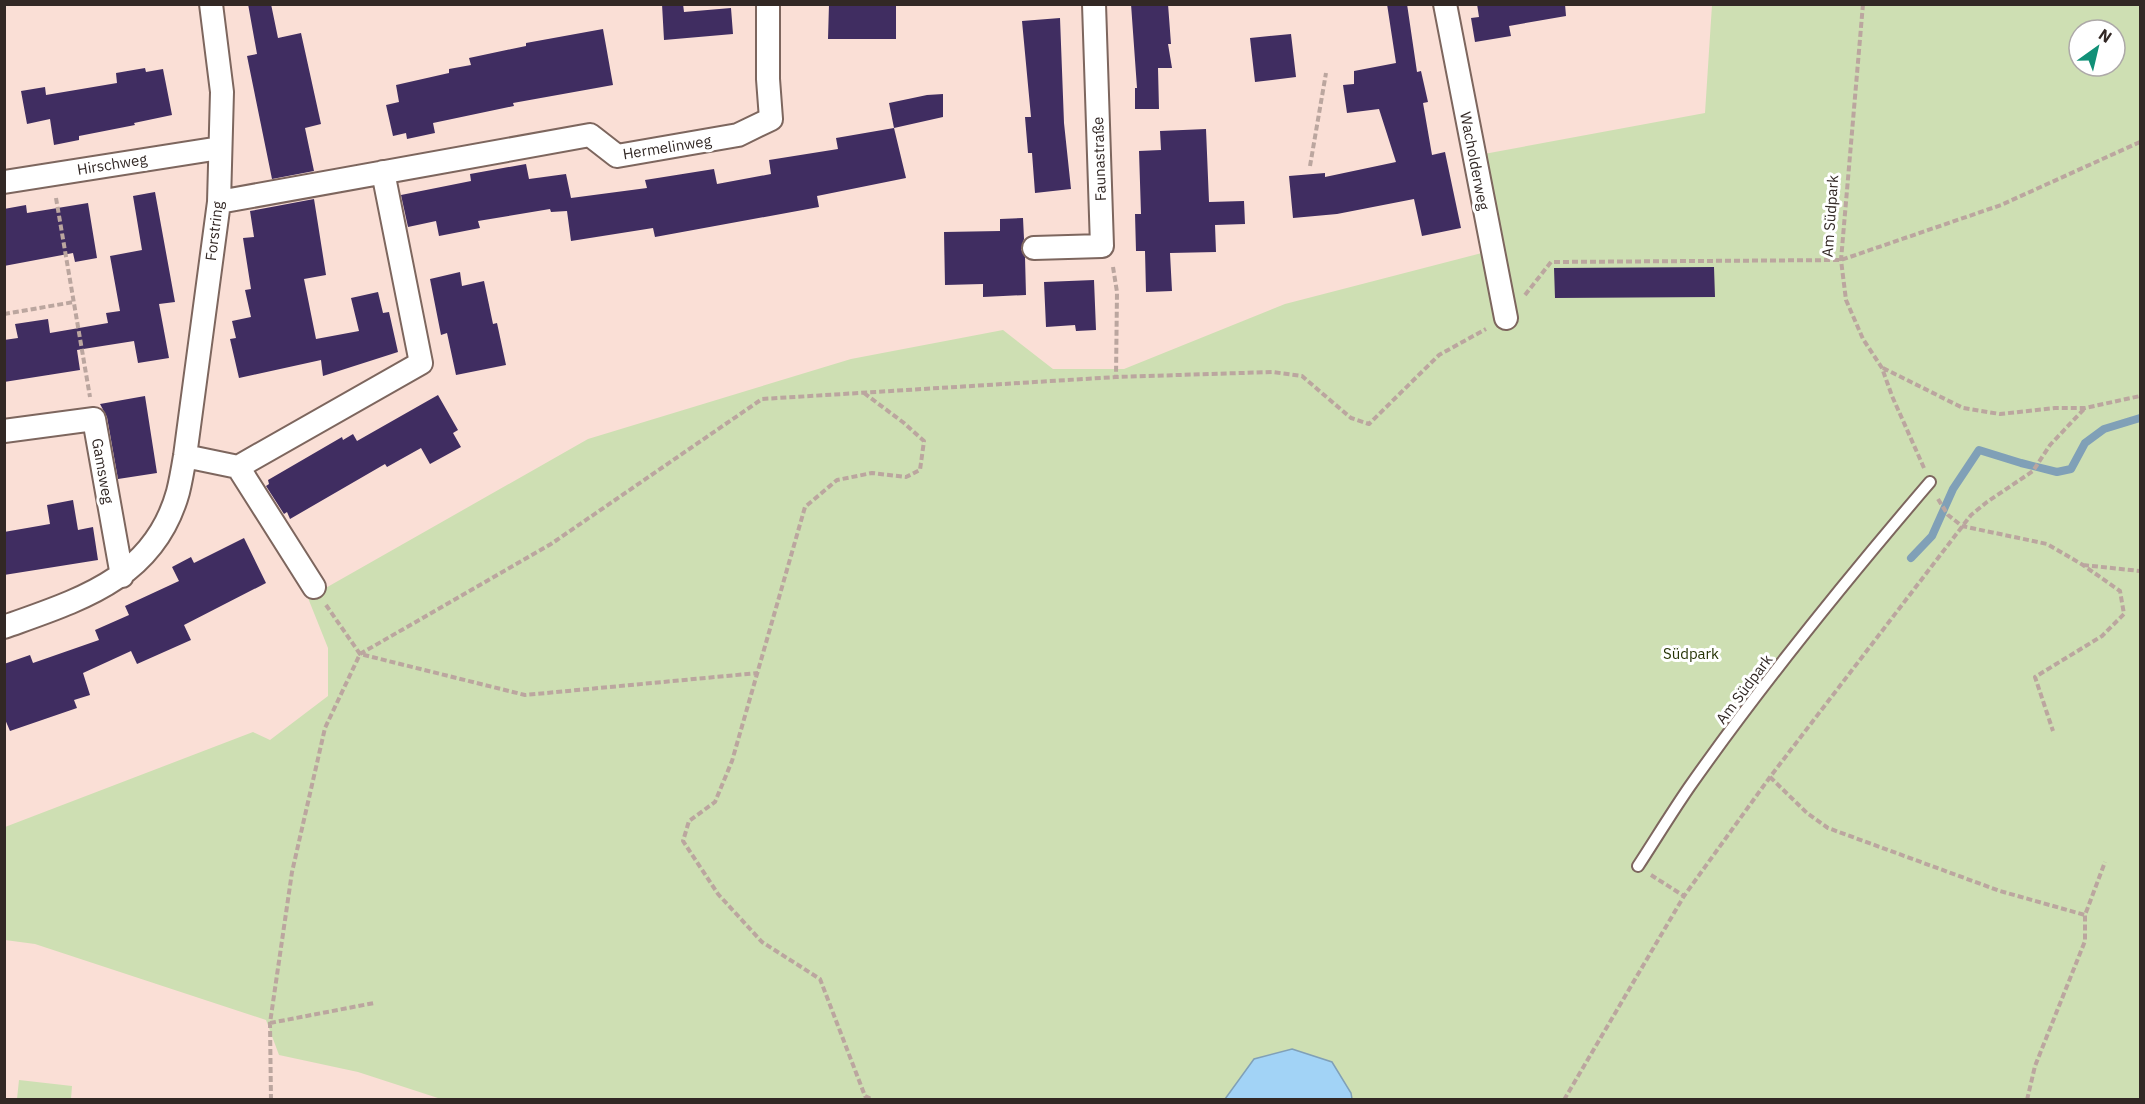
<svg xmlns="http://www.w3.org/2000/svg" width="2145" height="1104" font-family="'IBM Plex Sans',sans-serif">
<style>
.green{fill:#cedfb3;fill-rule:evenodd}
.water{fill:#a2d3f6;stroke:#80a0b7;stroke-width:1.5}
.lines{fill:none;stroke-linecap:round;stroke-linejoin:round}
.stream{stroke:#80a0b7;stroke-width:8}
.building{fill:#402d61}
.lane-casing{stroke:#7d665e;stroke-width:14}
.street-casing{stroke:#7d665e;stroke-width:26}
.path{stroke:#bba69f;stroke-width:4;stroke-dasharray:6 3;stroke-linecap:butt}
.lane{stroke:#fff;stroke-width:10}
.street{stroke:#fff;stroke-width:22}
.labels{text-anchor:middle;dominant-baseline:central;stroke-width:6;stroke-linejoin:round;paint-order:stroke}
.street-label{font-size:15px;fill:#322825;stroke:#fff}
.park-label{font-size:15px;fill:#263405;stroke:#fff}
</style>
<rect width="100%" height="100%" fill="#fadfd6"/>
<path class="green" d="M1712,5H2140V1099H441L358,1072L279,1055L266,1020L35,944L5,940V827L253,732L270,740L328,696V648L308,598L588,439L851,359L1003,330L1053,369H1124L1285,304L1505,247L1484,154L1705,113ZM2079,30H2115V66H2079Z
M19,1080L72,1086L71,1099H17Z"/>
<path class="water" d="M1292,1049L1332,1062L1351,1093L1352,1099H1225L1254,1059Z"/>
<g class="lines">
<path class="stream" d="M1911,558L1932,536L1953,489L1979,450L2021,463L2057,472L2071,469L2085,443L2104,429L2140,418"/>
</g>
<path class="building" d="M248,4H271L278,38L301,33L321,124L305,128L314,171L272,179L247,56L257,54Z
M662,4H683L684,12L731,8L733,34L664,40Z
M829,4H896V39H828Z
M1131,4H1168L1171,44H1168L1172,68H1158L1159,109H1135V88H1137Z
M1387,4H1407L1417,72L1421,71L1428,102L1423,103L1432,155L1445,152L1461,228L1422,236L1414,199L1337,214L1293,218L1289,176L1325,173V177L1396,162L1379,109L1347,113L1343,85L1354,84V71L1396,63Z
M1477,4H1565L1566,16L1509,26L1511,36L1475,42L1471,18L1479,17Z
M1060,18L1064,123L1071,189L1035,193L1032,153H1028L1025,117H1031L1022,21Z
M603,29L613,85L513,103L514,106L433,123L435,133L407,139L406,133L393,136L386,105L399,102L396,85L449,73V69L471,65L469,58L526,46V43Z
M1291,34L1296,77L1255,82L1250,38Z
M145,68L146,72L163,69L172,115L134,123L135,125L79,136V140L54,145L50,119L27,124L21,91L45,87L46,95L117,83L116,73Z
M943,94V117L894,128L889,103L927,95Z
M894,128L906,178L817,196L819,207L655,237L653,228L571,241L567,211L551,212L550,209L478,221L480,228L439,236L436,221L408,227L401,195L471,181L470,174L526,164L529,179L566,174L571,198L647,188L645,180L714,169L717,184L771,174L769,160L838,149L836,138Z
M1206,129L1209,202L1244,201L1245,224L1215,225L1216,252L1170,253L1172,291L1146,292L1145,251H1136L1135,214H1141L1139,151L1161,150L1160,131Z
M155,192L175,302L159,304L169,358L138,363L134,341L77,350L80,370L4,382V340L18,338L15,324L48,319L50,333L108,323L106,313L120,311L110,256L142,250L133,196Z
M314,199L326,275L304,279L316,339L359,331L351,298L378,292L383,313L389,312L398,352L323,376L321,360L239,378L230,339L236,338L232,321L251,317L245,290L251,289L243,238L254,237L250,211Z
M88,203L97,258L75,262L73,253L4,266V209L26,205L27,213Z
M1023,218L1024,239L1021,249L1025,257L1026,295L983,297V284L945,285L944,232L1000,231V219Z
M1714,267L1715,297L1555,298L1554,268Z
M460,272L462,286L484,281L493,324L497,323L506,365L456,375L447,333L441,335L430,279Z
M1094,280L1096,330L1076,331L1075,325L1046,327L1044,282Z
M438,395L458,430L453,433L461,447L430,464L421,448L387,467L385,464L290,519L287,512L284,514L266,486L269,484L268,480L342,437L343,440L353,434L357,441Z
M145,396L157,473L118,479L107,417L100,404Z
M73,500L78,530L93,527L98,560L4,575V532L50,524L47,505Z
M244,538L266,583L184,625L191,640L137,664L131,651L83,673L90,695L74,700L77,708L10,731L4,717V664L30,655L33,663L99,640L95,630L129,615L125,606L179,581L172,567L191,557L194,563Z"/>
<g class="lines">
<defs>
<path id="lane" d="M1638,866C1655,840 1672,812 1690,786C1764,681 1846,580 1930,482"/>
<path id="street" d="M1445,4L1506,318
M4,182L220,148
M219,202L590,135L617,156L738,135L771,119L768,79V4
M1034,248L1102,246L1094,4
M4,431L94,419L122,576
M185,456L238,467L421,363L383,172
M238,467L314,587
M4,627C79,600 154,579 178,492C181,480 183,468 185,456L219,202L222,92L211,4"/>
</defs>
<use href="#lane" class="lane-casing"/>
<use href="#street" class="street-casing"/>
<path class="path" d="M1863,4L1841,260L1846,300L1863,339L1882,368L1892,396L1924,468
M1310,166L1326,73
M56,198L90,397
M1113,267L1117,292L1116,377
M1525,295L1551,262L1841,260L2001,205L2140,142
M4,314L74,302
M1883,368L1963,408L2000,414L2055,408H2085L2140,396
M864,393L904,423L924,441L920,470L906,477L872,473L837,480L805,507L732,761L715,802L689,821L683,841L718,894L762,942L820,979L865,1096L873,1100
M1938,499L1948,515L1962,526L2047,544L2083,565L2120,591L2124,614L2102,636L2035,677L2053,731
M2083,565L2140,571
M326,605L360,654L525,695L758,673
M1770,777L1807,813L1828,828L2000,891L2085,915
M1651,875L1684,896
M270,1023L374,1003
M271,1100L270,1023L292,872L325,728L360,654L551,544L762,399L1116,377L1272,372L1302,376L1351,418L1369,424L1439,355L1486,329
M1564,1100L1684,896L1770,777L1971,515L1987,502L2033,471L2050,445L2085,408
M2027,1100L2035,1066L2085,941V915L2105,862"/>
<use href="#lane" class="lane"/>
<use href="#street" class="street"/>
</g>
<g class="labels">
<g class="street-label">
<text transform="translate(667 147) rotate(-9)">Hermelinweg</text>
<text transform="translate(1099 159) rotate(-92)">Faunastraße</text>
<text transform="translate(1475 161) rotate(79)">Wacholderweg</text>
<text transform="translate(112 164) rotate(-9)">Hirschweg</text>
<text transform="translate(1830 216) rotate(-86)">Am Südpark</text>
<text transform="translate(214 231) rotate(-83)">Forstring</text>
<text transform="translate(103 471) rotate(80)">Gamsweg</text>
<text transform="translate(1744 689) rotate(-53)">Am Südpark</text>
</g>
<g class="park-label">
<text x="1691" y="653">Südpark</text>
</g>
</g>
<rect width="2145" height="1104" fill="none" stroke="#322825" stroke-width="12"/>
<g transform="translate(2097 48) rotate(34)"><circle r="28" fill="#ffffff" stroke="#ada9a8" stroke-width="1.5"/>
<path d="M0-4.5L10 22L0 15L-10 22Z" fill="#119077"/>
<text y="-9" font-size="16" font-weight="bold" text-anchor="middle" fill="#322825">N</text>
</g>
</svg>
